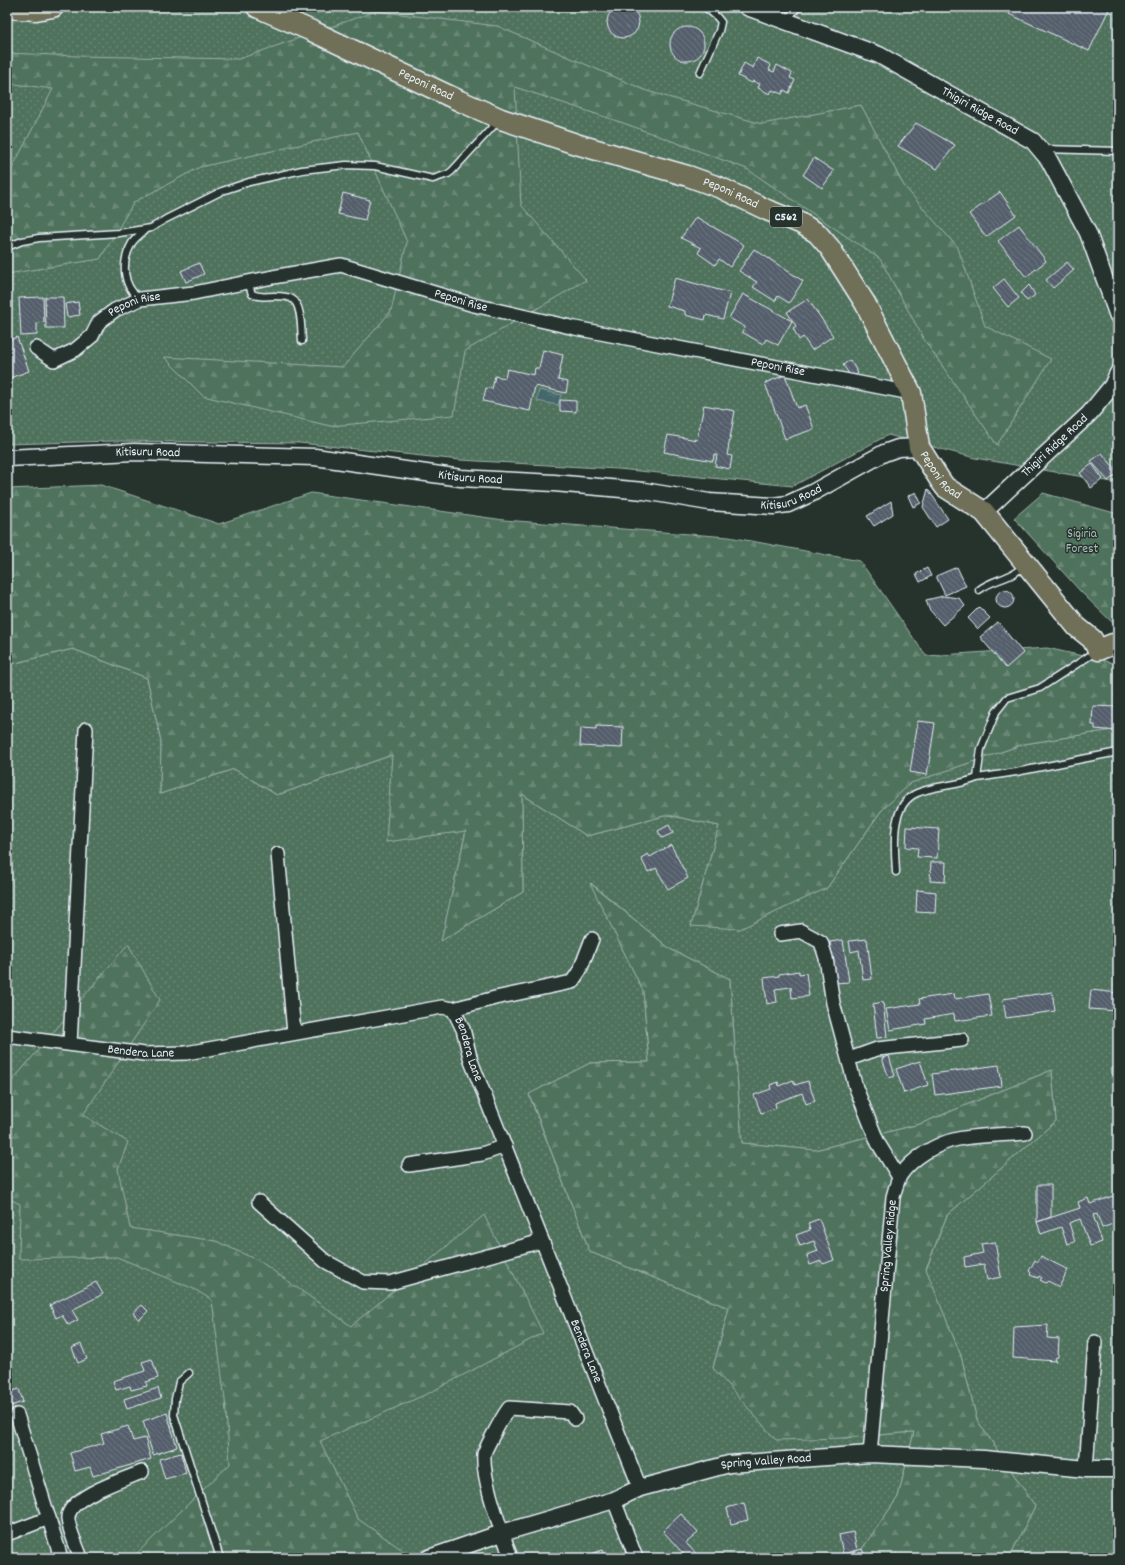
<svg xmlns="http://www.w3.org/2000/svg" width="1125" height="1565" font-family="Dekko,sans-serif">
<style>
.grass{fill:url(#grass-dots);stroke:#9cb2aa}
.forest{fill:url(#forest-firs);stroke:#9cb2aa}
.water{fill:url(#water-ripples);stroke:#869ea3}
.building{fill:url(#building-back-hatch);stroke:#e8f1f8}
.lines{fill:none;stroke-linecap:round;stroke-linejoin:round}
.service-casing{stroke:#e8f1f8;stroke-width:9}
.minor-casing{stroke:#e8f1f8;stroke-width:16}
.tertiary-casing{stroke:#e8f1f8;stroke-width:19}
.primary-casing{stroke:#e8f1f8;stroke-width:23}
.service{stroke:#26332d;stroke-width:6}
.minor{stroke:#26332d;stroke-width:13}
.tertiary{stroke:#26332d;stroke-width:16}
.primary{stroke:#706f59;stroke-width:20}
.labels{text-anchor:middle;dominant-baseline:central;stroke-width:3;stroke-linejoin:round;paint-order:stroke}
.shield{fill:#26332d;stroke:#aeb8bb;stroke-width:1}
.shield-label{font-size:12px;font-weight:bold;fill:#e8f1f8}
.street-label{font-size:13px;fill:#e8f1f8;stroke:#26332d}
.park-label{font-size:13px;fill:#abbeba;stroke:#26332d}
</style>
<defs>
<pattern id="grass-dots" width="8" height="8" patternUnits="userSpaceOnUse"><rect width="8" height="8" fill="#50725d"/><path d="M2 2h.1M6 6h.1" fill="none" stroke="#698775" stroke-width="1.8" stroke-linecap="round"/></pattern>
<pattern id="forest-firs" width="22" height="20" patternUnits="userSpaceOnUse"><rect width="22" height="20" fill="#50725d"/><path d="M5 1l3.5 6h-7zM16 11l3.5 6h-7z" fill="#698775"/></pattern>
<pattern id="water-ripples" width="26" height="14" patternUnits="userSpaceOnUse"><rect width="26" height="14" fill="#45666b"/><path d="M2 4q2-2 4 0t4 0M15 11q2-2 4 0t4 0" fill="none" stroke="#607c81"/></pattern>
<pattern id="building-back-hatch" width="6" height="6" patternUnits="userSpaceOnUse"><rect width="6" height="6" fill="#555e6c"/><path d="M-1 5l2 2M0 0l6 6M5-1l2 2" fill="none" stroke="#6d7682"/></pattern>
</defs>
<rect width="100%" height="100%" fill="#26332d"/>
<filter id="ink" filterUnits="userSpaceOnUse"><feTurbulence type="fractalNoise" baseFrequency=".025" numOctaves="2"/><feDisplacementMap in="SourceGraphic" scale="8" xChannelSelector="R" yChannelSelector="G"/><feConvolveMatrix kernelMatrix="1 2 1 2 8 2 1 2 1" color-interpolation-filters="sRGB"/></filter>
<g filter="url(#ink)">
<path class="grass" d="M7,7H1118V483L975,458L888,435L793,486L618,469L460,460L299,443L114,441L7,444Z
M73,649L147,678L161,741L160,794L234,769L277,795L392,755L466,830L442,940L523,892L522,794L587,836L668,815L719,826L691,926L827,888L881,811L910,783L1024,744L1118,729V1558H1009L1035,1506L977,1420L961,1356L926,1270L947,1215L1056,1121L1052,1070L920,1124L815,1150L742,1143L730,979L670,949L591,883L643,991L649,1062L590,1063L529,1095L590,1252L729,1308L713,1368L843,1438L914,1432L898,1497L862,1549L861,1558H7V665Z"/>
<path class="forest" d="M376,11L497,26L647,91L762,124L861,105L904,186L958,248L985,326L1051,359L997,445L925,341L880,259L747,169L629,125L515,87L521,205L586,280L465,351L454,415L330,426L203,396L164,357L343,367L391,311L407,242L358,132L200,167L134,202L100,259L7,274V178L53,89L7,83V53L77,56L239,59Z
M101,485L219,524L311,493L504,520L729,537L860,561L926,656L1047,648L1118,664V729L1024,744L911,783L881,811L827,888L740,929L691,926L719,826L668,815L587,836L522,794L523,892L441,941L466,831L386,842L392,755L277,795L234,769L160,794L161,741L147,678L73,649L7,665V489Z
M1043,493L1118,514V628L1081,592L1014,518Z
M590,883L670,949L730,979L742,1143L815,1150L920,1124L1052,1070L1056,1121L947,1215L926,1269L961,1356L977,1420L1035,1506L1009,1558H861L862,1549L898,1497L914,1432L843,1438L776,1440L713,1368L729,1308L590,1252L529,1094L590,1063L649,1062L643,991Z
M128,944L160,1000L83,1115L128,1142L118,1169L130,1228L216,1241L261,1262L351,1326L484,1215L543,1333L429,1393L320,1441L358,1519L414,1558H132L230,1464L225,1400L212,1300L194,1289L117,1257L19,1259L20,1204L7,1198V1087Z"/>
<path class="water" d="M539,390L561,395L558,405L537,401Z"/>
<path class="building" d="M607 22a16 16 0 1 1 32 0a16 16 0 1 1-32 0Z
M1012,7H1110L1089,51L1009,14Z
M670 44a17 17 0 1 1 34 0a17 17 0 1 1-34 0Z
M757,58L771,65L769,70L774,72L777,65L792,73L790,78L795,80L789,93L784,90L782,94L772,90L770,94L758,88L760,84L753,81L752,83L738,76L744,63L753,68Z
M916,123L955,145L937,169L898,146Z
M814,158L834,171L822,188L803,175Z
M1000,192L1016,215L986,237L969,214Z
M343,193L370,200L365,220L338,214Z
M696,217L744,245L730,267L719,259L715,265L698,253L701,248L681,238Z
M1019,225L1046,261L1026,277L998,241Z
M754,249L803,281L789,303L778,296L775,301L753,287L757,282L739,271Z
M1067,262L1074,270L1053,288L1046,280Z
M199,263L204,274L186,282L181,271Z
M675,278L730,293L723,319L706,315L705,320L685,315V311L667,306Z
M1004,279L1019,298L1008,307L993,288Z
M1029,285L1035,295L1027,301L1021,293Z
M743,294L792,321L778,345L766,339L763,344L742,332L745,327L729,318Z
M43,297L44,322L37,323V335L21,336L19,298Z
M45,297H63L64,328H46Z
M808,299L833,336L812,350L803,337L799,340L793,328L796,326L787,312Z
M78,302L80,315L67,317L65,304Z
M17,337L29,371L7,379V362L9,361L7,355V341Z
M543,350L563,355L558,380L568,382L566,393L535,386L530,411L483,401L486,388L492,389L495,376L505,378L507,369L534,375L535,368H539Z
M850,360L858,373L852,378L843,365Z
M785,375L797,408L805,405L814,429L785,439L765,383Z
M560,400L576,401V412L560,411Z
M704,405L735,411L727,455L732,456L730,469L715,466L717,455H714L713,461L664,452L668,435L697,440Z
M1102,453L1118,473L1108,481L1091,461Z
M1092,464L1103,479L1091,488L1080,473Z
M928,489L948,519L936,527L923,507Z
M916,492L921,503L913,507L908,496Z
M891,501L893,514L874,526L867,516Z
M957,567L966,586L945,595L936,576Z
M927,568L931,576L920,582L916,574Z
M996 599a9 9 0 1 1 18 0a9 9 0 1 1-18 0Z
M943,596L959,598L965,606L943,625L929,609L926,600Z
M979,607L990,618L978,629L968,618Z
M998,622L1023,653L1006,668L980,637Z
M1093,706L1118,707V731L1095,729V725H1092Z
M918,721L935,723L927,775L910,772Z
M596,726L623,727L622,748L580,746L581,728L596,729Z
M669,825L673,833L662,838L658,831Z
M907,827L939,829L937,858L917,857L918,848L906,847Z
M671,845L688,878L668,889L656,868L648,872L641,858L648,854L650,857Z
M931,862H946L945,882L930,881Z
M917,890L936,892L935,913L916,912Z
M867,939L872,979L863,980L859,950L851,952L849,941Z
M843,940L849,982L835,983L830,942Z
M799,971V974L806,973L809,996L792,998L791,987L775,989L777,1002L767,1004L764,978L779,976V974Z
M1091,990L1118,993V1011L1089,1009Z
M1052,992L1055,1011L1006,1018L1003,999Z
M954,994L955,999L988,994L992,1016L955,1021L954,1014L925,1019L926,1024L890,1030L886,1009L920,1004L919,999Z
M883,1002L887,1037L877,1038L873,1004Z
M889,1056L895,1076L889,1078L882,1058Z
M920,1061L928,1085L904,1093L896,1069Z
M999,1065L1002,1086L935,1095L932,1074Z
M1112,1068L1118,1069V1077H1112Z
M793,1080L795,1085L808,1081L815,1101L806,1104L802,1093L775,1103L776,1108L761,1113L754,1095L771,1089L770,1085L778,1082L779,1086Z
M1037,1185H1051V1217L1037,1222Z
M1116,1195L1118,1202V1222L1102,1228L1097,1214L1093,1215L1102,1242L1090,1246L1080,1219L1069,1223L1075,1242L1067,1244L1061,1227L1041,1234L1037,1222L1080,1208L1078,1202L1088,1198L1090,1204Z
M819,1219L834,1260L823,1264L821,1261L810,1265L807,1255L818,1251L814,1241L800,1246L796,1235L810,1230L808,1223Z
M995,1242L1001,1277L987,1280L984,1264L965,1267L964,1257L983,1253L981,1244Z
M1041,1256L1068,1270L1059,1287L1048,1281L1046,1283L1040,1280L1042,1278L1039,1276L1038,1278L1030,1275L1031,1273L1029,1271L1035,1260L1038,1262Z
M96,1282L103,1294L72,1310L78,1320L68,1325L62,1315L56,1318L50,1305Z
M142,1305L148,1311L139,1320L133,1313Z
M1048,1325L1047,1338L1059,1339L1058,1357L1055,1358L1056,1361L1013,1358L1014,1327Z
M81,1344L87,1359L78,1363L72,1348Z
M152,1359L158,1378L146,1382L147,1386L131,1390L130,1386L116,1390L113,1381L145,1371L142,1362Z
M158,1388L161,1398L127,1409L124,1399Z
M19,1389L23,1402L7,1407V1393Z
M167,1413L177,1447L153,1455L143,1421Z
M128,1426L133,1441L145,1438L151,1459L93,1476L90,1467L75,1471L70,1453L104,1443L101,1434Z
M181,1453L186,1473L165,1479L159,1459Z
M744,1503L748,1520L731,1524L727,1508Z
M681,1514L698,1533L686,1543L700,1558H687L663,1531Z
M853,1532L857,1550L843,1554L839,1535Z
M862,1549L866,1558H855L853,1552Z
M603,1550L606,1558H589L588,1555Z
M633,1550L635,1558H611V1557Z"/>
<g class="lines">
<defs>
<path id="service" d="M786,20L798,7
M700,73L719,31L721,22L717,17L705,7
M1043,149L1118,151
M7,247L22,241L39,238L119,233L151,228L166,219L222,191L249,182L302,170L346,165L375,166L433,179L448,174L452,171L498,121
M248,282L252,294C260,298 266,296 274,296C279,296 288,296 292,299C302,304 301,330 302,341
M140,299C122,286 121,262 132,243C135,238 141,234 145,230
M979,590C994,578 1011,580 1024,565
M977,778L1016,772L1118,752
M896,872C895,848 889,805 917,793C936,785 958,786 977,778L981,749L996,712L1007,698L1040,688L1097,651
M189,1373L179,1382L175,1399L174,1415L220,1558"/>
<g id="minor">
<path id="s1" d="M36,348L54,360L75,350L92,336L99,322L115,310L140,299L194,293L273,277L341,265L474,305L575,328L911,393"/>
<path d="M278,854L294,1033"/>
<path d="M780,934L801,931L821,942L826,958L833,1003L856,1088L878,1143L899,1177"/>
<path d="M453,1009L495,998L572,982L580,970L592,939"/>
<path id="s2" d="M7,1036L144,1054L186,1053L442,1007L453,1009L463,1029L471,1061L640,1488"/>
<path d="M70,1044L86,729"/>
<path d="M849,1059L877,1049L962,1040"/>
<path d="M409,1165L482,1154L505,1146"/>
<path d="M259,1202L325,1261L363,1282L390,1283L542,1241"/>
<path d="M17,1415L61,1558"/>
<path id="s3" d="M870,1454L893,1197C895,1190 897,1182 900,1176C912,1158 937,1143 958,1139C980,1135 1003,1135 1025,1133"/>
<path d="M1086,1469L1095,1342"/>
<path d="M614,1500L636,1558"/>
<path d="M7,1534L49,1518"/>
<path d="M81,1558C78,1549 67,1526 68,1517C70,1496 125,1479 142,1472"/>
<path d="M511,1558C502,1531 482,1482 484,1454C485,1449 504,1414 509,1408L570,1412L575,1419"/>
</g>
<g id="tertiary">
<path id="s4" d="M747,7L879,55L1033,141L1049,160L1088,233L1118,316"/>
<path id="s5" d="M7,458L134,452L315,457L461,478L554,483L644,491L709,502L773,506L788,504L812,493L884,453L898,448L919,447"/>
<path id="s6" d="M984,512L1089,414L1112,386L1118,373"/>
<path id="s7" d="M429,1558L502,1533L614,1500L640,1488L729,1464L870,1454L984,1459L1086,1469H1118"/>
</g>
<g id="primary">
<path id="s8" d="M257,7L312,31L460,101L501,119L576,144L688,176L721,188L767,210L800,223L817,233L830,248L865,303L911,393L919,447L940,480L945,487L984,512L1077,627L1092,639L1098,650L1113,644L1118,645"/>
<path d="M7,8L36,10L53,7"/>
</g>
</defs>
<use href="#service" class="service-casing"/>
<use href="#minor" class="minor-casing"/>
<use href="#tertiary" class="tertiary-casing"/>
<use href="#primary" class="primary-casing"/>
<use href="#service" class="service"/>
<use href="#minor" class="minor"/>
<use href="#tertiary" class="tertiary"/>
<use href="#primary" class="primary"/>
</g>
</g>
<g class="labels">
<rect class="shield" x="770" y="207" width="32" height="20" rx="3"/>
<g class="shield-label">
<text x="786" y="217">C562</text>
</g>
<g class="street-label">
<text stroke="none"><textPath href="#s8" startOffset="186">Peponi Road</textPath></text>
<text stroke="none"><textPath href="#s4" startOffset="256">Thigiri Ridge Road</textPath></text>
<text stroke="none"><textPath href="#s8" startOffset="510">Peponi Road</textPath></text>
<text stroke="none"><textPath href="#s1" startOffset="459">Peponi Rise</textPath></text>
<text stroke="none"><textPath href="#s1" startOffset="123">Peponi Rise</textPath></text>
<text stroke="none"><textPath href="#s1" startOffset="783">Peponi Rise</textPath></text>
<text stroke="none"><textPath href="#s6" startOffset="97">Thigiri Ridge Road</textPath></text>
<text stroke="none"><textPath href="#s5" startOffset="141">Kitisuru Road</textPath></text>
<text stroke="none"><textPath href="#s8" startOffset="882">Peponi Road</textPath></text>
<text stroke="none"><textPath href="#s5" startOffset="465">Kitisuru Road</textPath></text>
<text stroke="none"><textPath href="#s5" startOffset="789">Kitisuru Road</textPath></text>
<text stroke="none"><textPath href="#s2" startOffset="135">Bendera Lane</textPath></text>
<text stroke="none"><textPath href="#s2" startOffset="495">Bendera Lane</textPath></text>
<text stroke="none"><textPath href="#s3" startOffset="209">Spring Valley Ridge</textPath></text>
<text stroke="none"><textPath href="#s2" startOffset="819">Bendera Lane</textPath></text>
<text stroke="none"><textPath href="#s7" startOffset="352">Spring Valley Road</textPath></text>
</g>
<g class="park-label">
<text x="1082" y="534">Sigiria<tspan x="1082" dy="15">Forest</tspan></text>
</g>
</g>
<rect width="1125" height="1565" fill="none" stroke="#26332d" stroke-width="24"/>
<rect x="12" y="12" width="1101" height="1541" fill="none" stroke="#e8f1f8" stroke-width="1.5" filter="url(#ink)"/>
</svg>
